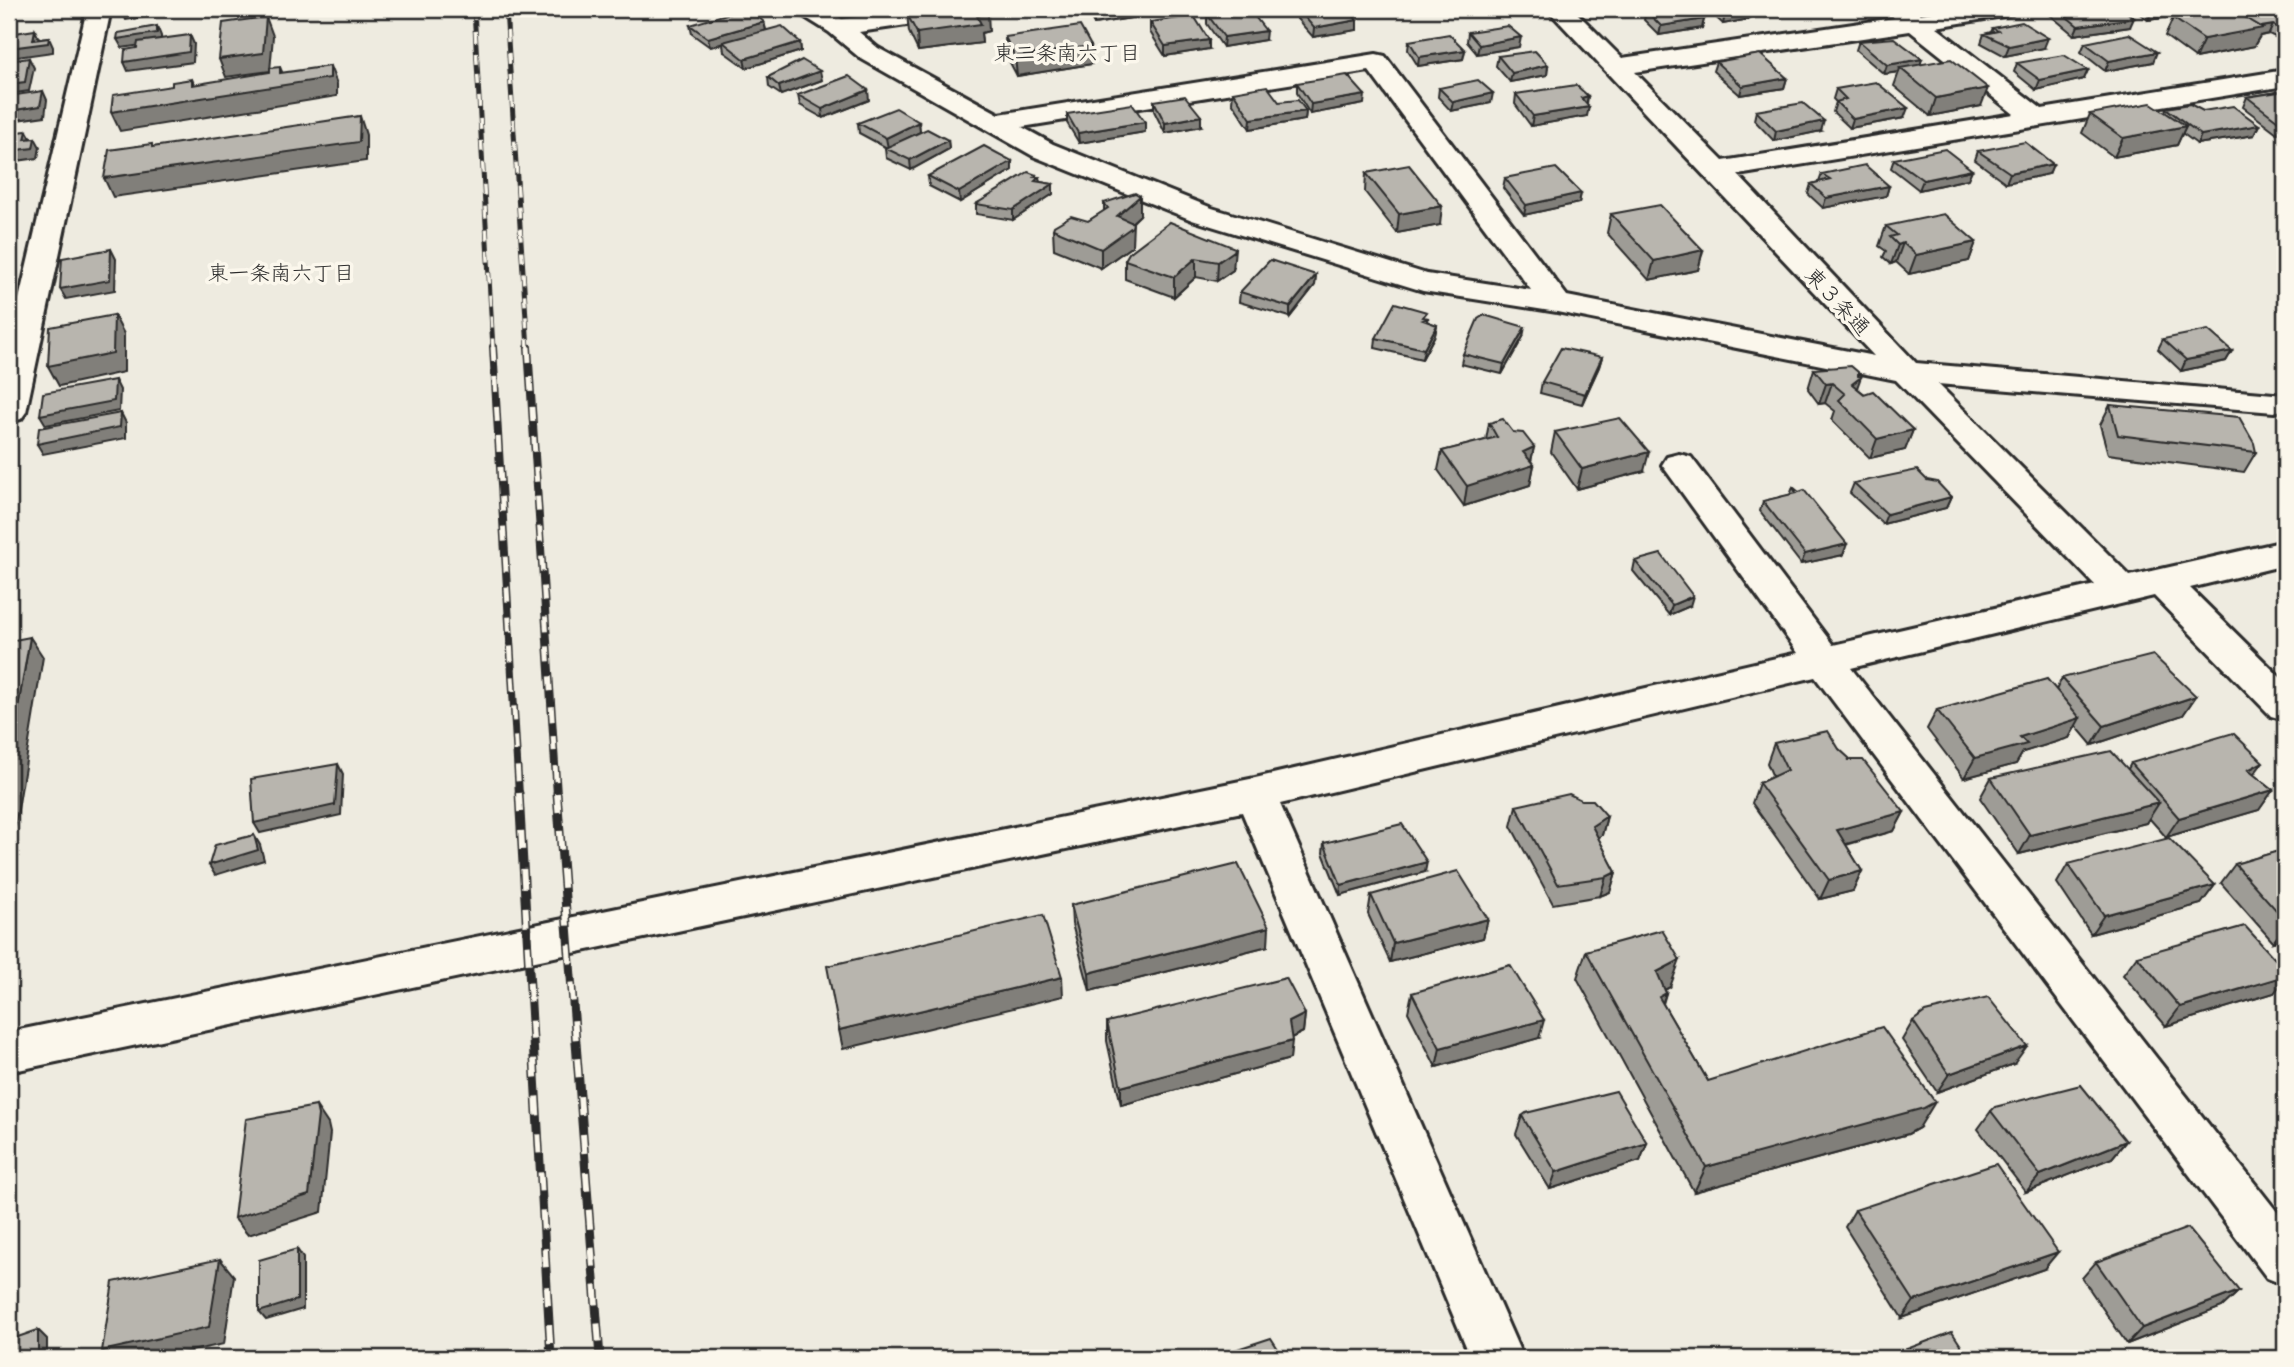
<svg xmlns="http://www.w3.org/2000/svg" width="2294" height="1367" font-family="'Playpen Sans','Klee One',sans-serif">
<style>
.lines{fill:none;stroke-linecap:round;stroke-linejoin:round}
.minor-casing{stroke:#2b2b2b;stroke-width:6}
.minor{fill:#fbf7ec;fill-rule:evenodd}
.rail-far2-casing{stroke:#2b2b2b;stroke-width:5}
.rail-far1-casing{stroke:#2b2b2b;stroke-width:8}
.rail-casing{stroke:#2b2b2b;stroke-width:9}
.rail-far2{stroke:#fbf7ec;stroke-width:3.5;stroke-dasharray:11;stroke-linecap:butt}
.rail-far1{stroke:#fbf7ec;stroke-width:5;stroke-dasharray:15;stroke-linecap:butt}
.rail{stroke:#fbf7ec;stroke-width:6;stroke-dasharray:19;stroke-linecap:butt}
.wall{fill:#9e9c96;stroke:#2b2b2b;stroke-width:2}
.shaded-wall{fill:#817f7a;stroke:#2b2b2b;stroke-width:2}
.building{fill:#b8b5ae;stroke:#2b2b2b;stroke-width:2}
.labels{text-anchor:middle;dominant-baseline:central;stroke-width:7;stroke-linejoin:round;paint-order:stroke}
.far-neighbourhood-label{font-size:21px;fill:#2b2b2b;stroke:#fbf7ec}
.far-street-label{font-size:21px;fill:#2b2b2b;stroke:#fbf7ec}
</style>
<rect width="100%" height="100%" fill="#eeebe0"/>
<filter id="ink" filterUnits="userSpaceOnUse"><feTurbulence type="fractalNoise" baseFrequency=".0143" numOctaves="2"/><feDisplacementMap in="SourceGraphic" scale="14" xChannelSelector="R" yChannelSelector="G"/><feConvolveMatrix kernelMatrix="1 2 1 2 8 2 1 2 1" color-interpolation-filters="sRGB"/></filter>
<g filter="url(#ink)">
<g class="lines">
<defs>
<path id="minor" d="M87,9H111L26,412L21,419L9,422V342Z
M797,9H826L842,19L915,9H980L977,14L968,16L859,32L878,48L999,114L1376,54L1385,56L1567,296L1874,356L1547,9H1573L1622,58L1894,18L1890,12L1892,9H1913L1920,14L1954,9H2015L2012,14L2003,16L1936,27L2042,109L2285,70V86L1738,175L1916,363L2285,395V409L2274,412L1938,384L2130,576L2285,541V565L2190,588L2285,682V720L2271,716L2154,596L1851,668L2285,1222V1285L2267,1278L1815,677L1280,804L1523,1358H1471L1242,812L9,1072V1032L1255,778L1798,653L1662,465L1667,457L1679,454L1691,457L1833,645L2095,585L1896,380L1557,312L1423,291L1192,220L1033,156L860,58L829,32L800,14ZM1910,31L2014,114L1723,161L1635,72ZM1369,71L1531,290L1427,274L1212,208L1053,144L1022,127Z"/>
</defs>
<use href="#minor" class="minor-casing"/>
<use href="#minor" class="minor"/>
<defs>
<path id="rail-far2" d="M474,9L493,349
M506,9L528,349"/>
<path id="rail-far1" d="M493,347L519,795
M528,347L557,795"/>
<path id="rail" d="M519,793L551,1358
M557,793L600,1358"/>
</defs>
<use href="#rail-far2" class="rail-far2-casing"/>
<use href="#rail-far1" class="rail-far1-casing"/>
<use href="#rail" class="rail-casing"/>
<use href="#rail-far2" class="rail-far2"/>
<use href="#rail-far1" class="rail-far1"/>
<use href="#rail" class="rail"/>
</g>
<path class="wall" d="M1086,9H1144V16L1094,24Z
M1298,9L1357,20V30L1313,37L1297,19Z
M1708,9H1751L1750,19L1723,24L1708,10Z
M1756,9H1788L1787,12L1766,17Z
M1797,9H1822L1803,13Z
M2053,9H2123L2130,27L2074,35L2050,15Z
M2133,9H2194L2192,14L2148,20Z
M2285,9V36L2277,38L2269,34L2260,36L2254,46L2195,58L2165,36L2173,18L2235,11Z
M1646,11L1704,19L1702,28L1659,35L1644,20Z
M907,14L989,31L981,33L982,43L918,51L909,32Z
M1207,14L1265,40L1223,47L1207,24Z
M764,22L766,30L800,42L801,51L746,68L724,52L723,44L710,47L692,34L690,25Z
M1150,22L1209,49L1165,56L1150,32Z
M1993,28L2044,48L2005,56L1981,43L1984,34L1991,32Z
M1468,32L1519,47L1477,54L1467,42Z
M1005,37L1091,46L1092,64L1017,76L1006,55Z
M1409,41L1465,50L1463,59L1418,66L1408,50Z
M1859,41L1922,59L1920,64L1981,106L1930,116L1894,86L1899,72L1884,74L1856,50Z
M2085,43L2153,62L2105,71L2081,52Z
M1498,56L1548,65L1547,75L1510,82L1496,66Z
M1716,62L1787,78L1784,88L1740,95L1713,71Z
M2017,63L2088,70L2084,79L2036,90L2014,72Z
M768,77L822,80L781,95L769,87Z
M1297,83L1364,104L1310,114L1297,93Z
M1439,88L1491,103L1451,111L1438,97Z
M1836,89L1904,118L1850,128L1833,112L1836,102L1833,99Z
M2285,91V132L2277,133L2243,107L2247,97Z
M1233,92L1279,102L1306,111L1305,120L1250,129L1232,102Z
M1516,94L1588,96L1587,104V116L1531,126L1515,104Z
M798,95L869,100L823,118L800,105Z
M1154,101L1201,126L1165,133L1154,111Z
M2166,108L2203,111L2259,125L2254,135L2197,144L2182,133L2177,145L2114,157L2082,133L2090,114L2165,112Z
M1756,111L1821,131L1774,141L1754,120Z
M1067,114L1145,132L1079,143L1067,123Z
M919,122L920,132L906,139L948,140L949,149L911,170L886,158L885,148H887L859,133L858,123Z
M1978,151L2053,164L2049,174L2006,183L1975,160Z
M1894,159L1968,179L1919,190L1891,168Z
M1012,170L960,202L929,186L928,176Z
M1366,173L1440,225L1397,233L1365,192Z
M1822,174L1889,186L1886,196L1823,208L1808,194L1811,184L1819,182Z
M1036,175V177H1039L1040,182L1053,184V194L1013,220L976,214V204Z
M1505,178L1581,193L1579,203L1524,215L1503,188Z
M1104,203L1140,215L1132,223V246L1101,268L1054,249L1053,229L1088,221L1104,211Z
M1611,214L1703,250L1698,270L1649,280L1607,233Z
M1170,222L1234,267L1233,270L1217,281L1196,277L1174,297L1125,279V260Z
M1886,226L1976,242L1969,261L1909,274L1896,262L1891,264L1883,257L1886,251L1879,246Z
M1316,275L1315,285L1290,317L1239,302L1240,292Z
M1426,318L1428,322L1437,325L1435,335L1422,359L1375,348L1376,338Z
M1523,337L1502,374L1461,364L1463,354Z
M2163,339L2232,351L2226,361L2181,371L2158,349Z
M1602,357L1599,367L1582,404L1540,393L1542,382Z
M1814,369L1857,388L1913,430L1905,450L1870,458L1832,420L1835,411L1825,403L1819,404L1808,389Z
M2110,405L2256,452L2244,472L2108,454L2100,425Z
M1489,423L1513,432L1534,447L1531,461L1534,465L1530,485L1464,506L1438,470L1442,451L1486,440Z
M1555,432L1644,471L1577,489L1551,452Z
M1854,483L1951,497L1946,508L1883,524L1850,493Z
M1793,487L1843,555L1801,564L1760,511L1763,501L1790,495Z
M1635,561L1690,606L1669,615L1633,571Z
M2062,678L2196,696L2183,715L2092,745L2076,726L2069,738L2023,752L2016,764L1964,778L1927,729L1937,710L2056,690Z
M1774,743L1839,749L1904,812L1894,831L1846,845L1862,871L1853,891L1820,899L1752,803L1759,783L1773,777L1767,763Z
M2131,763L2254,775L2273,790L2259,810L2166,837L2149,818L2146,823L2019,854L1980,798L1991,778L2128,769Z
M1516,806L1607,816L1602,835L1598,838L1616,872L1610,892L1600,896L1553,904L1511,826Z
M1324,843L1425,872L1340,895L1323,853Z
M2285,849V938L2273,942L2221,883L2235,864Z
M2068,864L2215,885L2201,904L2091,934L2057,883Z
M1371,895L1488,919L1483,938L1390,962L1368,914Z
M1071,905L1268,946L1090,991L1072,924Z
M1586,951L1670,987L1665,990L1666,993L1663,1004L1708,1081L1919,1128L1908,1134L1694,1192L1577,978Z
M2137,956L2285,970V979L2274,993L2166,1026L2123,975Z
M1412,993L1539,1038L1436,1067L1408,1012Z
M1305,1014L1303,1032L1291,1038L1290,1059L1121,1105L1107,1041V1022Z
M1913,1021L2014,1064L1937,1092L1902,1040Z
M1991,1111L2126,1141L2112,1158L2026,1192L1978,1129Z
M1522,1116L1647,1143L1640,1161L1550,1189L1516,1134Z
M1855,1210L2044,1269L1902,1318L1845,1227Z
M2096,1262L2239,1291L2222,1307L2127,1344L2082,1278Z"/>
<path class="shaded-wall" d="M134,9H165V14L126,20L122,10Z
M1132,9H1144V16L1094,24V15Z
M1769,9H1788L1787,12L1766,17Z
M1804,9H1822L1803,13Z
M2166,9H2194L2192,14L2148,20L2152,11Z
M1752,10L1750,19L1723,24L1725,14Z
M988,13L989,31L981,33L982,43L918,51L917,33Z
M266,17L273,36L270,71L226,77L219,59Z
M2134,18L2130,27L2074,35L2078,26Z
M1704,19L1702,28L1659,35L1661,26Z
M1357,20V30L1313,37L1314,28Z
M764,22L766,31L710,47L708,38Z
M2273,25L2269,34L2260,36L2254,46L2195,58L2204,39Z
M157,26L161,36V42L122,48L117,39Z
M2285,28V36L2277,38L2282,29Z
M35,30L39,39L49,38L53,47V52L10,58L9,56V48L33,40Z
M1266,31L1265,40L1223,47L1224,37Z
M190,35L194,44L193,62L128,71L124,62Z
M1521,37L1519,47L1477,54L1479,45Z
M2048,38L2044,48L2005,56L2009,46Z
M1209,40V49L1165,56V46Z
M800,42L801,51L746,68L744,59Z
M1091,46L1092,64L1017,76L1015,57Z
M1465,50L1463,59L1418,66L1419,57Z
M2157,52L2153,62L2105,71L2109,61Z
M29,58L34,68L29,91L9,94V84Z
M1922,59L1919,69L1900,68L1899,72L1884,74L1887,65Z
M1548,65L1547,75L1510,82L1512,73Z
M330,66L337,84V96L120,131L111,112L192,85V79L200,98L280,73V67L287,84Z
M2088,70L2084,79L2036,90L2040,80Z
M820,71L822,80L781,95L779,86Z
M1787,78L1784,88L1740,95L1742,86Z
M1988,88L1981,106L1930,116L1936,98Z
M868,90L869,100L823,118L822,109Z
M43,91L47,100L45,116L9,121V111Z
M1493,93L1491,103L1451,111L1453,102Z
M1365,95L1364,104L1310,114L1311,104Z
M1588,96L1586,105L1581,98Z
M1589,107L1587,116L1531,126L1533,116Z
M1908,108L1904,118L1850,128L1853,119Z
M1306,111L1305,120L1250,129L1251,119Z
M360,116L366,135V161L113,197L104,178Z
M1201,116V126L1165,133V123Z
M1824,121L1821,131L1774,141L1776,131Z
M919,122L920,132L888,148L886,138Z
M1145,122V132L1079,143L1078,133Z
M2285,123V132L2277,133L2282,124Z
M2259,125L2254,135L2197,144L2201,135Z
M2186,126L2177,145L2114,157L2123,138Z
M27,131L32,140L35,138L40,147L38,158L9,162V151L25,139Z
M948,140L949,149L911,170L910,160Z
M1012,161V170L960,202L959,192Z
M2053,164L2049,174L2006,183L2010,173Z
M1972,170L1968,179L1919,190L1923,180Z
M1053,184V194L1013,220V210Z
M1889,186L1886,196L1823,208L1826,198Z
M1581,193L1579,203L1524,215L1526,205Z
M1140,196V215L1118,235L1117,216Z
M1442,206L1440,225L1397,233L1399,214Z
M1133,223L1132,246L1101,268V249Z
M1976,242L1969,261L1909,274L1916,255Z
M1903,243L1896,262L1891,264L1898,245Z
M1235,248L1233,270L1217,281L1218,262Z
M111,249L116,259L115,290L66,299L60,289Z
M1703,250L1698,270L1649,280L1654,261Z
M1196,258V277L1174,297V277Z
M1316,275L1315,285L1290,317V307Z
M114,315L124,334V372L59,386L48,366Z
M1437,325L1435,335L1422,359L1424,349Z
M1525,327L1523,337L1502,374L1504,364Z
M2232,351L2226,361L2181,371L2186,360Z
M1602,357L1599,367L1582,404L1585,394Z
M1861,377L1854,396L1852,384Z
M115,380L120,390L119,411L46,425L40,415Z
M1832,383L1825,403L1819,404L1826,384Z
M121,413L126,423V438L43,454L37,444Z
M1913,430L1905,450L1870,458L1877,439Z
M1534,447L1530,466L1534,465L1530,485L1464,506L1467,486L1523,452Z
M1649,452L1644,471L1577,489L1582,469Z
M1951,497L1946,508L1883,524L1887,514Z
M1847,544L1843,555L1801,564L1805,554Z
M1693,596L1690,606L1669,615L1672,605Z
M30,637L43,657L14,834L9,835V760Z
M2196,696L2183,715L2092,745L2104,726Z
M2080,718L2069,738L2023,752L2016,764L1964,778L1975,758L2020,737Z
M2263,762L2249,781L2248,770Z
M338,764L343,774L341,815L260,833L254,823Z
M2273,790L2259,810L2166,837L2179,818Z
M2159,803L2146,823L2019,854L2030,835Z
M1904,812L1894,831L1828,849L1837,830Z
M1607,816L1602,835L1586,845L1592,826Z
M254,835L260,845L264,860L215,875L209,865Z
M1427,862L1425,872L1340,895L1341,885Z
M1862,871L1853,891L1820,899L1829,880Z
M1616,872L1610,892L1600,896L1606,877Z
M2215,885L2201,904L2091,934L2104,915Z
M1488,919L1483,938L1390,962L1393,943Z
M1269,927L1268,946L1090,991L1089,973Z
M2285,927V938L2273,942Z
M1680,960L1670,987L1647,999L1657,972Z
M2285,976V979L2274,993L2166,1026L2180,1007Z
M1062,977L1063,996L843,1049L839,1030Z
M1666,993L1656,1020L1659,997Z
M1305,1014L1303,1032L1287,1040L1289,1022Z
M1544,1020L1539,1038L1436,1067L1440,1048Z
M1292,1041L1290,1059L1121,1105V1087Z
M2027,1046L2014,1064L1937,1092L1949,1074Z
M1935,1102L1919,1128L1908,1134L1694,1192L1706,1167Z
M316,1106L328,1124L330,1133L322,1212L248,1235L234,1218Z
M2126,1141L2112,1158L2026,1192L2040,1175Z
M1647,1143L1640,1161L1550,1189L1556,1172Z
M297,1249L303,1258V1309L266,1320L259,1312Z
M2058,1252L2044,1269L1902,1318L1914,1301Z
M220,1259L234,1276L224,1344L158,1358H110L102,1351Z
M2239,1291L2222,1307L2127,1344L2142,1328Z
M38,1330L47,1339V1358H38Z"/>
<path class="building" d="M743,9H749L764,22L708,38L690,25Z
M928,9H986L988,13L977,16L981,24L917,33L907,14Z
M1091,9H1132L1094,15Z
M1242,9H1249L1266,31L1224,37L1207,14Z
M1298,9H1348L1357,20L1314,28Z
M1660,9H1690L1704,19L1661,26L1646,11Z
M1719,9H1751L1752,10L1725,14Z
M2057,9H2123L2134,18L2078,26Z
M2150,9H2166L2152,11Z
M2222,9H2231L2263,28L2204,39L2173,18Z
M2248,9H2285V28L2282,29L2273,25L2261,27L2235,11Z
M1194,16L1209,40L1165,46L1150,22Z
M266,17L263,53L219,59L223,23Z
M2022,22L2048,38L2009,46L1984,34L1998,31L1993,28Z
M157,26V33L117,39L118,33Z
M782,26L800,42L744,59L723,42Z
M1080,26L1091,46L1015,57L1005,37Z
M1508,26L1521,37L1479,45L1468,32Z
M9,27H16L15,33L35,30L33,40L49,38L48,43L9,48Z
M1449,34L1465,50L1419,57L1409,41Z
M2129,34L2157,52L2109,61L2085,43Z
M190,35L189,52L124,62L125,50L137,48L138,42Z
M1894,38L1922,59L1887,65L1859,41Z
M1535,51L1548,65L1512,73L1498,56Z
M1760,54L1787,78L1742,86L1716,62Z
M2064,55L2088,70L2040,80L2017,63Z
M29,58L25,82L9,84V61Z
M1951,59L1988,88L1936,98L1900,68Z
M802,60L820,71L779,86L768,77Z
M330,66V78L111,112L113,95L172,86V82L192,79V85L270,72V68L280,67V73Z
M1347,75L1365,95L1311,104L1297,83Z
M849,76L868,90L822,109L798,95Z
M1478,80L1493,93L1453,102L1439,88Z
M1876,82L1908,108L1853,119L1836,102L1846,99L1836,89Z
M1576,85L1588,96L1581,98L1589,107L1533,116L1516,94Z
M1267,86L1279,102L1298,100L1306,111L1251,119L1233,92Z
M43,91L40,106L9,111V96Z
M2285,91V123L2282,124L2247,97Z
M1185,96L1201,116L1165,123L1154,101Z
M1803,103L1824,121L1776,131L1756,111Z
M2151,103L2186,126L2123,138L2090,114Z
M1132,104L1145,122L1078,133L1067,114Z
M2190,104L2203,111L2233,106L2259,125L2201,135L2166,108Z
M896,108L919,122L886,138L858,123Z
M360,116L359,142L104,178L109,150L152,144V147Z
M927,129L948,140L910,160L885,148Z
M27,131L25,139L35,138L33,148L9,151V133Z
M2025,142L2053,164L2010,173L1978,151Z
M984,146L1012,161L959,192L928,176Z
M1945,149L1972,170L1923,180L1894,159Z
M1409,165L1442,206L1399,214L1366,173Z
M1865,165L1889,186L1826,198L1811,184L1830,179L1822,174Z
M1556,168L1581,193L1526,205L1505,178Z
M1028,172L1036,175L1034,177H1039L1035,181L1053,184L1013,210L976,204Z
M1135,193L1140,196L1117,216L1133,223L1132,227L1101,249L1053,229L1054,226L1071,216L1088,221L1108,208L1104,203Z
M1660,205L1703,250L1654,261L1611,214Z
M1944,214L1976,242L1916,255L1903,243L1898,245L1890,237L1897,235L1886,226Z
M1170,222L1235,248L1234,251L1218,262L1196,258L1174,277L1125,260L1129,253Z
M111,249L110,280L60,289L62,258Z
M1270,260L1316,275L1290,307L1240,292Z
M1395,303L1427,312L1423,317L1429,318L1423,320L1437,325L1424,349L1376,338Z
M114,315L113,353L48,366L50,327Z
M1484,315L1525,327L1504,364L1463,354L1478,319Z
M2208,330L2232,351L2186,360L2163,339Z
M1561,348L1602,357L1585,394L1542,382Z
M1851,366L1858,372V376L1861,377L1852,384L1864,394L1873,391L1913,430L1877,439L1839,400L1845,394L1832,383L1826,384L1814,369Z
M115,380L114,401L40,415L43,393Z
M2110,405L2239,417L2254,443L2256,452L2118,435Z
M121,413L120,427L37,444L39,428Z
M1620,418L1649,452L1582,469L1555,432Z
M1503,419L1513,432L1523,433L1534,447L1523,452L1534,465L1467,486L1442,451L1497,437L1489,423Z
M1917,470L1927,480L1937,482L1951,497L1887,514L1854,483Z
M1793,487L1799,492L1804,490L1847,544L1805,554L1763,501L1796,493Z
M1661,554L1693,596L1672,605L1635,561Z
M30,637L9,760V641Z
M2153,655L2196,696L2104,726L2062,678Z
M2047,679L2080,718L2020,737L2027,744L1975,758L1937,710Z
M1828,731L1839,749L1850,759L1848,760H1863L1904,812L1837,830L1862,871L1829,880L1759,783L1787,770L1774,743Z
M2233,733L2263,762L2248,770L2273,790L2179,818L2131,763Z
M2111,751L2159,803L2030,835L1991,778Z
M338,764L335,805L254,823L251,779Z
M1569,794L1581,800H1593L1607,816L1592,826L1616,872L1606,877L1558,884L1516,806Z
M1402,824L1427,862L1341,885L1324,843Z
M254,835L258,850L209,865L215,845Z
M2169,838L2215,885L2104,915L2068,864Z
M2285,849V920L2235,864Z
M1238,864L1269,927L1089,973L1071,905Z
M1458,871L1488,919L1393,943L1371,895Z
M1043,915L1062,977L839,1030L827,966Z
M2245,926L2285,970V976L2180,1007L2137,956Z
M1662,930L1680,960L1657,972L1666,993L1659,997L1708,1081L1882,1027L1935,1102L1924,1108L1706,1167L1586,951Z
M1510,965L1544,1020L1440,1048L1412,993Z
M1286,978L1305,1014L1289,1022L1292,1041L1121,1087L1107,1022Z
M1988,997L2027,1046L1949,1074L1913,1021L1925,1012Z
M2081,1085L2126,1141L2040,1175L1991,1111L1995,1107Z
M1616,1091L1647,1143L1556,1172L1522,1116L1526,1113Z
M316,1106L318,1115L309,1195L234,1218L246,1119Z
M1996,1164L2058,1252L1914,1301L1855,1210Z
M2188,1228L2239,1291L2142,1328L2096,1262Z
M297,1249V1300L259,1312V1260Z
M220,1259L209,1327L102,1351L113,1282Z
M38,1330V1358H9V1340Z
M1952,1332L1969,1358H1883Z
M1271,1338L1280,1352L1282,1358H1210Z"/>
</g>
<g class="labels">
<g class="far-neighbourhood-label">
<text x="1067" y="51">東二条南六丁目</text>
<text x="281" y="271">東一条南六丁目</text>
</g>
<g class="far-street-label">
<text transform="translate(1839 300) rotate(47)">東３条通</text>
</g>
</g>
<rect width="2294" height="1367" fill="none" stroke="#fbf7ec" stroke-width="35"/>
<rect x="18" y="18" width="2259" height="1332" fill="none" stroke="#2b2b2b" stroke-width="2.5" filter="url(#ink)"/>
</svg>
